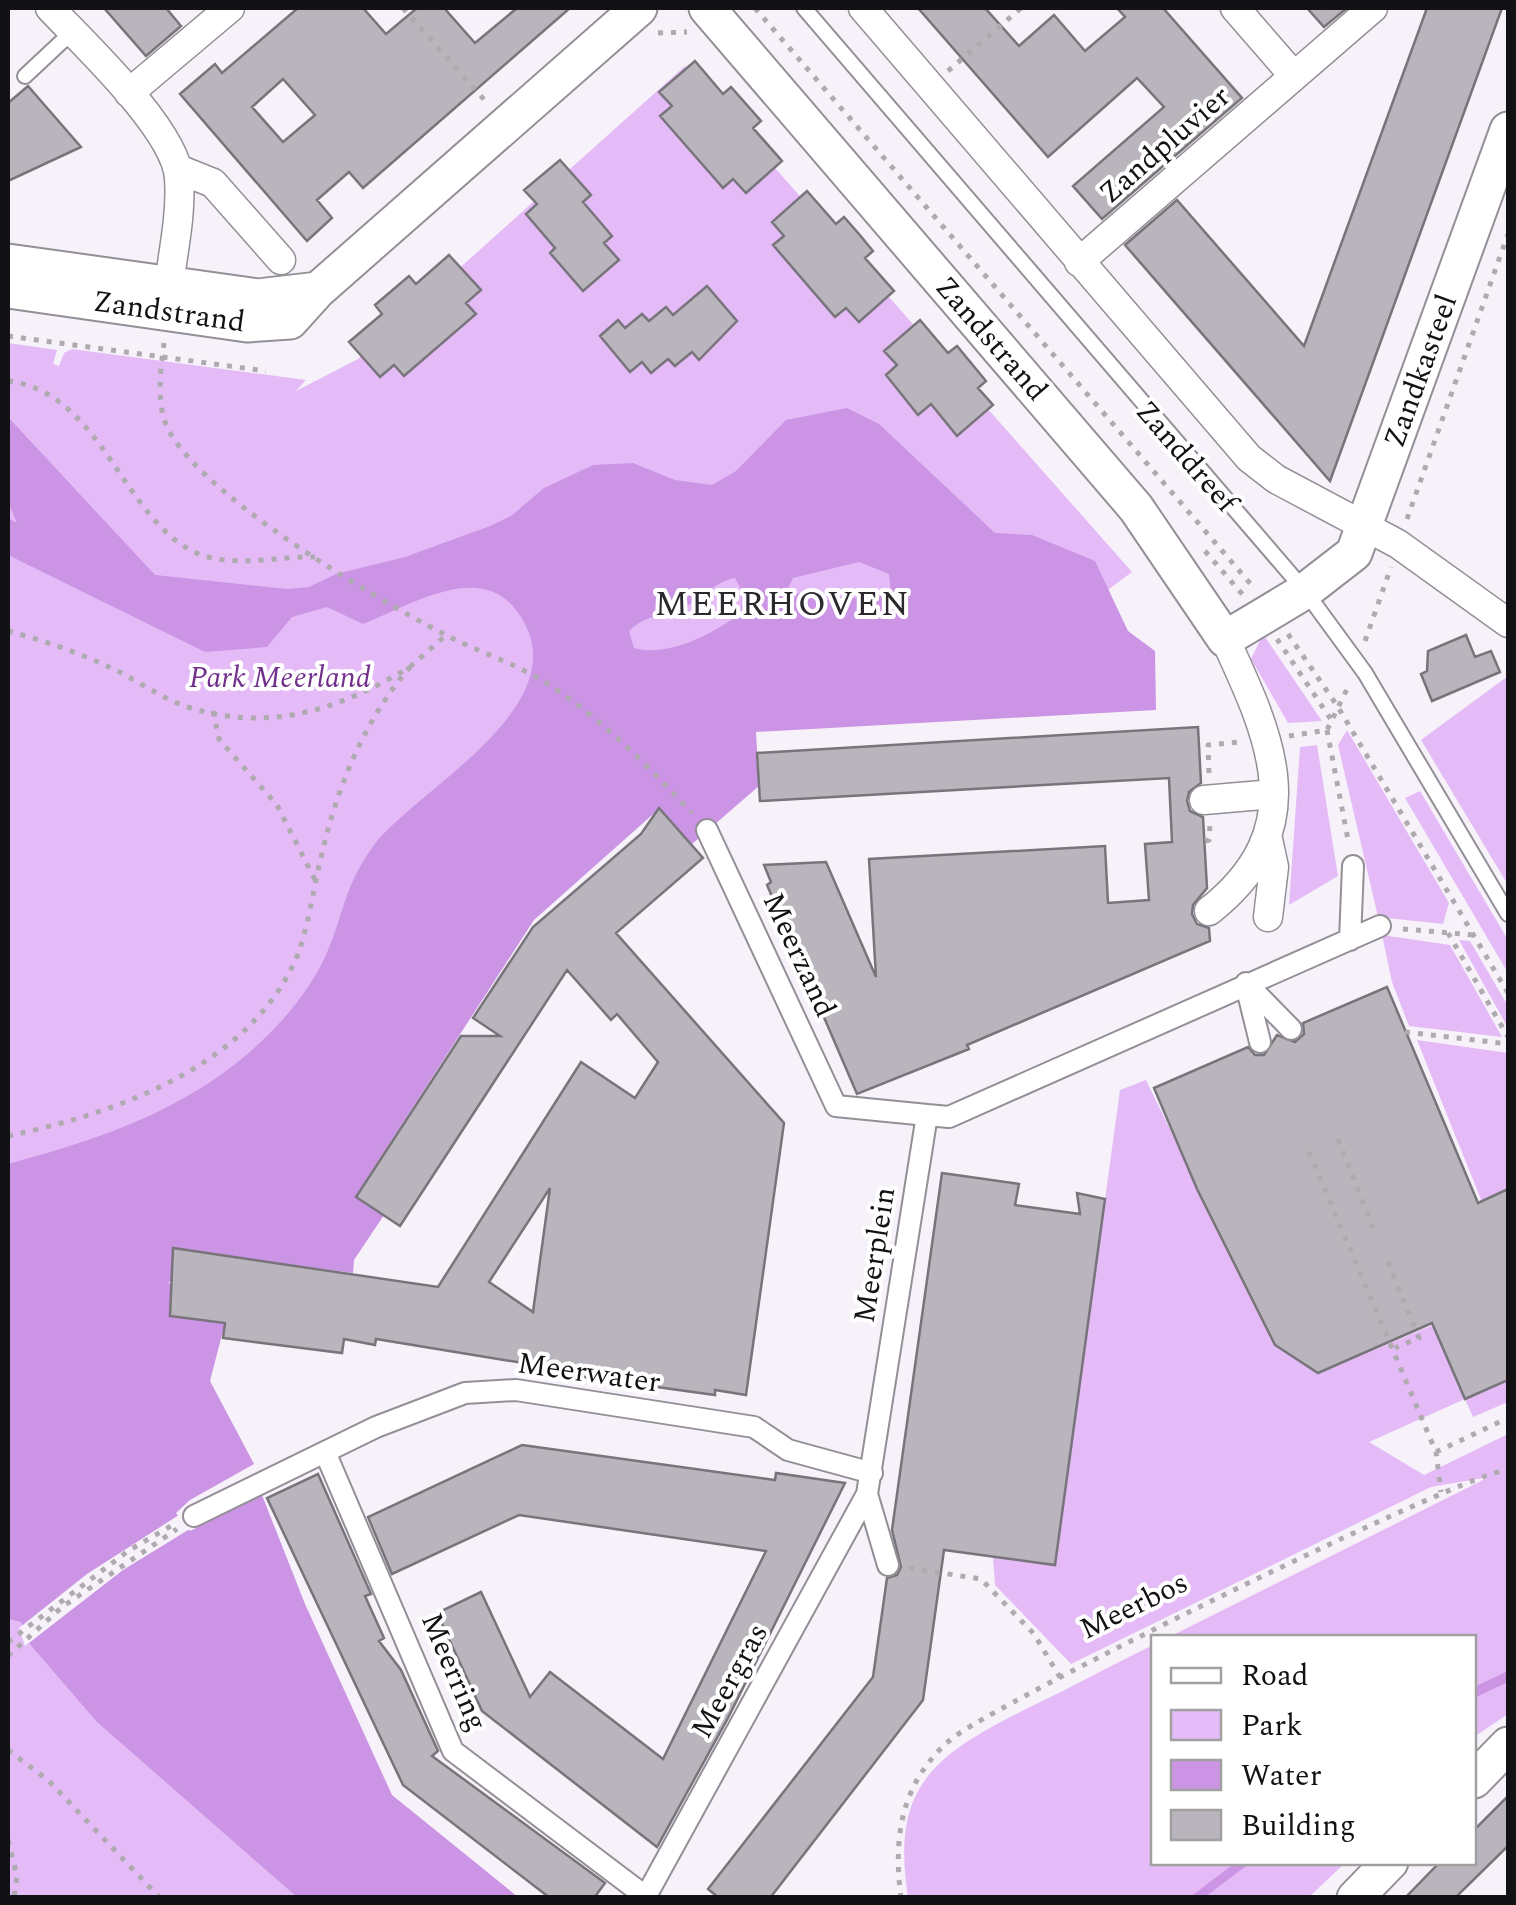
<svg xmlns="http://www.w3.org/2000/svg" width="1516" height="1905" font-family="Spectral,serif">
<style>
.green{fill:#e4bbf7}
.water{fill:#cb94e4;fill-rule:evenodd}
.pier{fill:#f7f2f9}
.building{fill:#bab5bd;stroke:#78747b;stroke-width:2.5;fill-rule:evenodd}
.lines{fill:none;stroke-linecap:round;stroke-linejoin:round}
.service-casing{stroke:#948f96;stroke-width:18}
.pedestrian-casing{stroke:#948f96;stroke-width:24}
.minor-casing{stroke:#948f96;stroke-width:31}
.tertiary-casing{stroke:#948f96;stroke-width:39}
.path{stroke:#aeaaaf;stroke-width:5;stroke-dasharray:5 8;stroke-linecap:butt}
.service{stroke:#fff;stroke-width:14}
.pedestrian{stroke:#fff;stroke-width:20}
.minor{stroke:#fff;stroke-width:28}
.tertiary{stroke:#fff;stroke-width:35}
.labels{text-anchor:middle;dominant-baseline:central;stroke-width:8;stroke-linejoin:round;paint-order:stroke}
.street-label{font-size:30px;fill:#121113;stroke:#fff}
.park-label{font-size:30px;font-style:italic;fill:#712f8c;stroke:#fff}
.quarter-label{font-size:35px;letter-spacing:2.5px;fill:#2c292e;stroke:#fff}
</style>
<rect width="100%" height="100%" fill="#f7f2f9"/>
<path class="green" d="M685,66L1132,572L1081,610L815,624L63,1267L351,1897L8,1898V343L57,350L53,364L59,366L64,353L72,349L306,380L296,391L358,359Z
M1263,634L1322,721L1288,723L1251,659Z
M1508,676V885L1421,740Z
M1347,730L1449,903L1443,924L1378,917L1338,745Z
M1317,745L1338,876L1289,905L1300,747Z
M1420,791L1508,940V973L1405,798Z
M1382,935L1450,945L1502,1037L1409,1026L1392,982Z
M1459,940L1470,941L1508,1006V1028Z
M1417,1040L1508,1053V1267Z
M1146,1080L1275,1345L1320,1373L1433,1325L1465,1399L1508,1381V1402L1473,1417L1465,1399L1369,1442L1424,1475L1508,1434V1714L1474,1737V1638L1169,1637L1489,1477L1431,1487L1071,1664L995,1585L993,1557L1055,1564L1120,1090Z
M1153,1645L1154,1862L1345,1863L1309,1897H908C890,1783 937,1754 1030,1707C1072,1687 1112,1665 1153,1645Z"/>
<path class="water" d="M847,408L879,424L995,533L1032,535L1095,561L1128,631L1155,651L1156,710L756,732L759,786L692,844L660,808L534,920L356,1195L384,1215L354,1260L353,1273L173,1249L177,1252L173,1280L168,1283L178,1285L170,1315L225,1323L210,1381L254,1464L190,1500L176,1513L190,1531L262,1495L305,1604L392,1795L518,1897H297L97,1722L28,1642L21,1622L8,1619V1164C89,1142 167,1117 234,1065C271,1036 307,997 326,955C345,911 343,888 374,845C416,789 587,702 516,610C478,560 406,608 363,624L327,607L292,617L267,647L205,652L8,555V518L17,523L8,502V417L155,575L288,589L309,587L336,574L405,557L490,526L511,516L544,488L593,465L633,463L675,480L712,485L736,471L786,420ZM859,562L889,574L891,595L829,600L787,591L793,578ZM735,578L742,591L741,613C714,633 669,658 634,648L629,631C647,613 665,617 687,606C706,596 714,582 735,578Z
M1508,1671V1682L1474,1698V1687Z
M1235,1863H1250L1205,1897H1190Z"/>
<path class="pier" d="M182,1513L193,1527L123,1570L25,1646L19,1628L87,1574Z"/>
<path class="building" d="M104,8H166L181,26L146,56Z
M298,8H363L386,34L417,8H444L475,43L517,8H570L363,188L349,172L317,200L332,218L307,241L180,94L215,64L222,73ZM283,79L315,115L283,142L252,107Z
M918,8H985L1019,46L1054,15L1085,51L1125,17L1117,8H1163L1242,98L1102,219L1073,186L1164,107L1137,78L1048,157Z
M1307,8H1347L1324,27Z
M1427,8H1502L1330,481L1125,245L1177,200L1304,346Z
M695,61L723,94L731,87L761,121L753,128L782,161L746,193L733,179L723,188L660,116L672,106L659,92Z
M28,86L81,147L8,181V103Z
M560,160L591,195L583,202L612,236L604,243L619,260L583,291L550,253L555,248L526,214L537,204L524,190Z
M807,191L836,224L844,217L859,234L873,251L865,258L894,291L859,322L846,308L835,317L773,245L784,236L772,222Z
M449,255L481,290L466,303L476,314L404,376L394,365L380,377L349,342L382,314L375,305L409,276L416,284Z
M707,286L737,321L699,360L692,352L675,366L668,359L651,373L642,362L630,372L600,336L618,320L625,328L642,314L649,321L666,307L673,315Z
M920,320L948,353L957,346L986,381L978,388L993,405L957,436L931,404L918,415L886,375L897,365L884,351Z
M1466,635L1475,657L1491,651L1500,672L1432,701L1421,674L1427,671L1428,651Z
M1198,727L1201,783L1189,792L1187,801L1190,811L1203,817L1207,888L1193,905L1192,914L1197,924L1209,928L1210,941L967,1045L969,1049L857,1094L767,885L771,882L764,865L826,862L876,977L869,859L1105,846L1108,903L1149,900L1145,844L1172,842L1169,778L760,801L757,753Z
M659,808L703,858L616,933L784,1123L746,1395L715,1390V1395L540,1371L541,1366L376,1339L375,1345L344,1339L342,1353L223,1338L225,1323L170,1316L173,1248L438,1287L581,1062L635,1098L658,1062L617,1014L611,1020L567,970L400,1226L356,1197L461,1036H500L473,1018L533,927L641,834ZM550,1188L533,1312L489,1282Z
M1387,987L1478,1203L1508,1189V1380L1465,1399L1432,1323L1318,1373L1275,1345L1197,1189L1154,1088L1248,1047L1255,1055H1264L1277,1035L1295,1042L1304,1034L1303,1023Z
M942,1173L1019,1184L1015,1205L1080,1214L1077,1193L1105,1199L1055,1565L944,1550L923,1700L770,1898H719L708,1889L873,1677L887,1578L897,1575L901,1567L892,1530Z
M522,1445L775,1480L776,1473L845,1483L728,1718L657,1847L482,1711L437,1613L481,1592L530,1697L550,1672L663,1759L766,1551L519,1515L392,1574L368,1517Z
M318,1474L371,1594L365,1596L384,1638L379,1641L401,1670L438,1751L432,1756L605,1883L594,1898H550L403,1785L267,1498Z
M1508,1796V1846L1455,1898H1405L1440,1862H1474V1830Z"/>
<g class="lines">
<defs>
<path id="service" d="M804,8L1305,591L1365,673L1508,914
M25,76L72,32"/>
<path id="pedestrian" d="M1350,940L1353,866
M1246,983L1291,1029
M1246,985L1260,1042
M927,1115L949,1117L1380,926
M325,1452L453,1751L645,1896
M867,1494L888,1565
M194,1516L376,1427L465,1393L516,1390L754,1427L788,1450L872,1473
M645,1898L867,1494L927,1115L836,1106L707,830"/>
<path id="minor" d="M50,8C83,43 176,130 179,178C182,218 171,260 167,301
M863,8L1249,458L1276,479L1398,544L1508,623
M1235,8L1294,76
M129,93L230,8
M178,169L213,183L281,260
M1079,262L1373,8
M1204,800L1274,794
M1268,839L1274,867L1268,917
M1209,911C1313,829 1272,740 1225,639"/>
<path id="tertiary" d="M707,8L1136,508L1225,639L1305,591L1354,553L1508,130
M8,262L258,297L318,290
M8,290L247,324L290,321L318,290L639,8
M1474,1780L1508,1745
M1355,1898L1390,1862"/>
</defs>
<use href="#service" class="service-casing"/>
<use href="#pedestrian" class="pedestrian-casing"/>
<use href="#minor" class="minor-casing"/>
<use href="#tertiary" class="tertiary-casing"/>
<path class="path" d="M403,8L487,103
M755,8L1255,589
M658,33L687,32
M948,71L1021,8
M8,336L266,371
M164,343C161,367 157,395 164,419C184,486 376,599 442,633C475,651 513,662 545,682C601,718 646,764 692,813
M8,381C103,392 124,524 199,554C234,568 279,556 315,557
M1407,519L1508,234
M1205,551L1243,595
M8,631C42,640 77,652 109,667C136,679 163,700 191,708C272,733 342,708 410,667C364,720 336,790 321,858C313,889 309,924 298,954C252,1066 117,1113 8,1136
M1288,634L1338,707L1508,993
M1277,639L1332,721
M1365,641L1391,567
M410,667L445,636
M213,711L219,739L277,805L315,880
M1327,730L1349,845
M1289,736L1327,730L1349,685
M1209,773L1208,745L1239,742
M1205,841L1209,840L1210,824
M1403,929L1474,935
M1448,933L1508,1037
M1405,1032L1508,1044
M1338,1139L1375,1233
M1309,1152L1436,1452L1441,1492
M1388,1262L1419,1338L1395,1348
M1436,1452L1508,1418
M909,1568L981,1579L1034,1634L1061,1679
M8,1642L128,1551L176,1523
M8,1656L62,1607L177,1529
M8,1750L49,1781L160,1898
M8,1840L17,1876L14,1898
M901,1898C893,1836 901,1783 950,1740C989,1706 1474,1468 1508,1470"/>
<use href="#service" class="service"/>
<use href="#pedestrian" class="pedestrian"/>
<use href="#minor" class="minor"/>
<use href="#tertiary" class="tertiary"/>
</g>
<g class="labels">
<g class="street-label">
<text transform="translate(1165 145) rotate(-41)">Zandpluvier</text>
<text transform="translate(169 312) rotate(8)">Zandstrand</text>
<text transform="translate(991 339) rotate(49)">Zandstrand</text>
<text transform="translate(1421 371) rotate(-70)">Zandkasteel</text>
<text transform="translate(1186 457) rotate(49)">Zanddreef</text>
<text transform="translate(799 955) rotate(65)">Meerzand</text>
<text transform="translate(875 1255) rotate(-81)">Meerplein</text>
<text transform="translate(589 1373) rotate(8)">Meerwater</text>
<text transform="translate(1134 1606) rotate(-26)">Meerbos</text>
<text transform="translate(454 1672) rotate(67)">Meerring</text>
<text transform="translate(730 1681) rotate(-61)">Meergras</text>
</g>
<g class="park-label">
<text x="280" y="678">Park Meerland</text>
</g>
<g class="quarter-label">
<text x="783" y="604">MEERHOVEN</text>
</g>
</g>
<rect width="1516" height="1905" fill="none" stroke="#121113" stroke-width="20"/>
<rect x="1151" y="1635" width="325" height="230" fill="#ffffff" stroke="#a0a0a1" stroke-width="2.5"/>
<rect x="1171" y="1668" width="50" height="15" fill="#ffffff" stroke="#a0a0a1" stroke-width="2.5"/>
<text x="1241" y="1685" font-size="30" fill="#121113">Road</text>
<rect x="1171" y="1710" width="50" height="30" fill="#e4bbf7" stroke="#a0a0a1" stroke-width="2.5"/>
<text x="1241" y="1735" font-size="30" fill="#121113">Park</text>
<rect x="1171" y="1760" width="50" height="30" fill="#cb94e4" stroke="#a0a0a1" stroke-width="2.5"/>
<text x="1241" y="1785" font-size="30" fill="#121113">Water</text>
<rect x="1171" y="1810" width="50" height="30" fill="#bab5bd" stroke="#a0a0a1" stroke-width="2.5"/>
<text x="1241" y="1835" font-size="30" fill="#121113">Building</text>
</svg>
